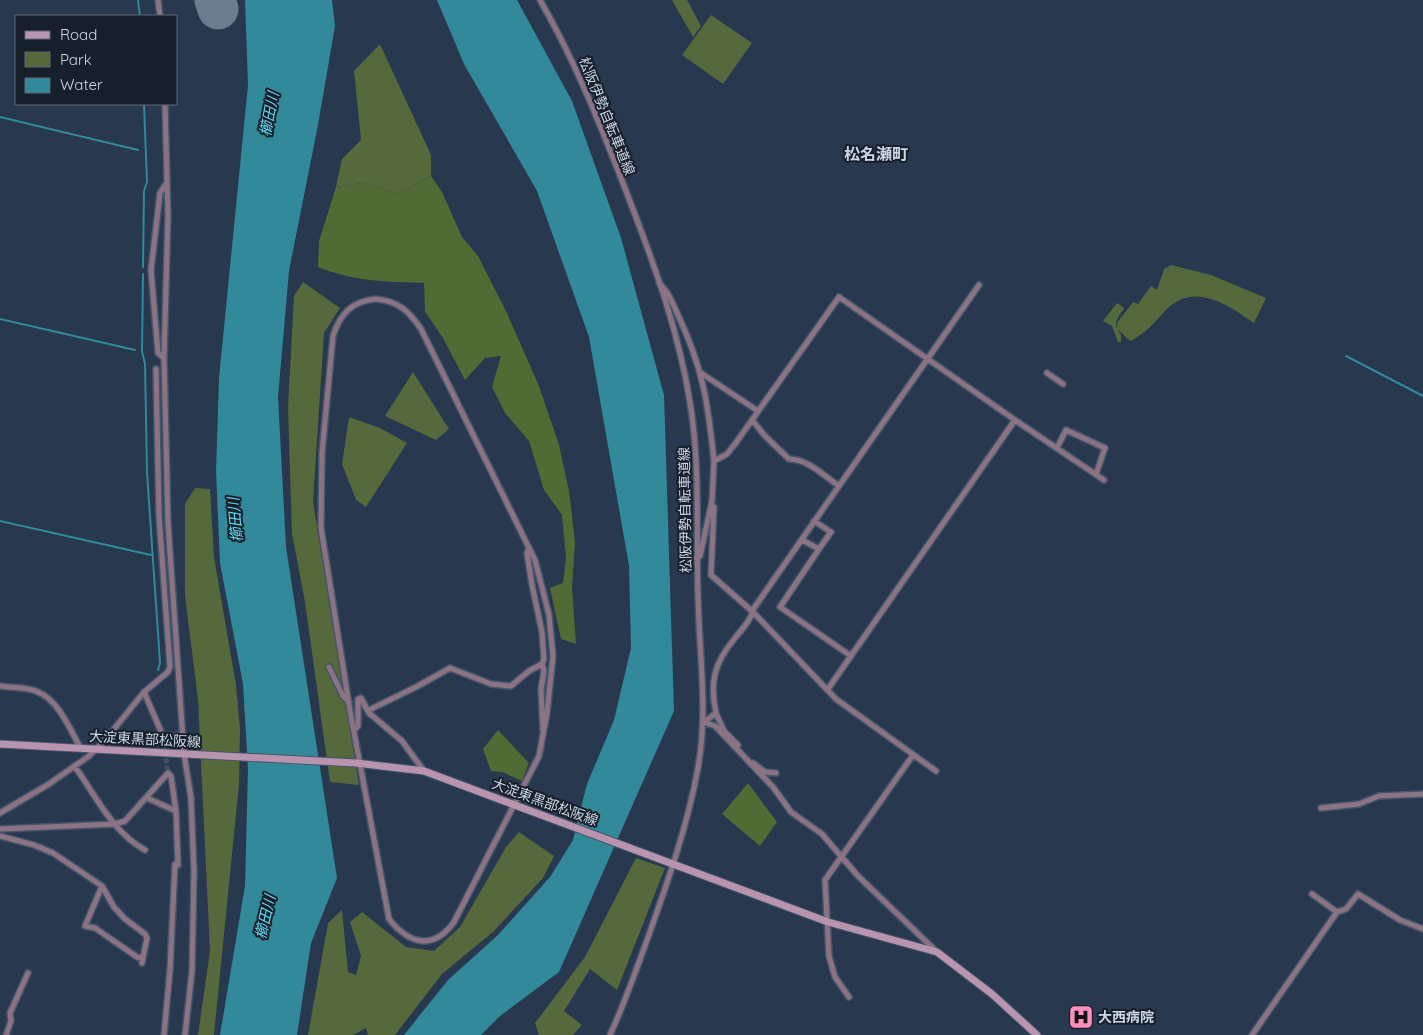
<svg xmlns="http://www.w3.org/2000/svg" width="1423" height="1035" font-family="Quicksand,'Noto Sans JP',sans-serif">
<style>
.green{fill:#55693d}
.forest{fill:#526a33}
.water{fill:#32899a}
.lines{fill:none;stroke-linecap:round;stroke-linejoin:round}
.stream{stroke:#32899a;stroke-width:2}
.runway{stroke:#6e7c90;stroke-width:41}
.street-tunnel{stroke:#405066;stroke-width:5;stroke-dasharray:5 2.5;stroke-linecap:butt}
.street-casing{stroke:#45556a;stroke-width:8}
.secondary-casing{stroke:#45556a;stroke-width:9}
.street{stroke:#8b7384;stroke-width:5}
.secondary{stroke:#b994af;stroke-width:7}
.labels{text-anchor:middle;dominant-baseline:central;stroke-width:4;stroke-linejoin:round;paint-order:stroke}
.street-label{font-size:14px;fill:#cdd8e7;stroke:#171f2a}
.poi-label{font-size:14px;font-weight:bold;fill:#cdd8e7;stroke:#171f2a;text-anchor:start}
.water-label{font-size:15px;font-style:italic;fill:#5edcf4;stroke:#171f2a}
.quarter-label{font-size:16px;font-weight:bold;fill:#cdd8e7;stroke:#171f2a}
</style>
<rect width="100%" height="100%" fill="#27384f"/>
<path class="green" d="M672,0H687L701,26L693,37Z
M711,15L752,43L723,84L682,55Z
M380,44L431,155V176L399,194L362,183L336,187L342,159L361,140L354,71Z
M1171,265L1211,275L1266,298L1254,323C1226,304 1194,281 1165,311C1155,322 1144,335 1130,341L1117,329V323L1133,302L1138,304L1151,286L1157,290L1164,269Z
M303,282L340,308L324,333L313,502L359,785L330,782L305,602L292,534L288,407L294,296Z
M1117,303L1124,308C1117,319 1112,324 1121,335V342H1118L1112,326L1103,321Z
M413,372L449,429L436,440L385,416Z
M349,417L380,428L407,443L366,507L356,500L342,464Z
M195,488L210,489L214,557L236,685L240,729L239,784L214,1035H198L210,951L198,699L185,596V504Z
M519,832L554,856L543,878L493,932L442,974L395,1035H368L366,1028L353,1035H308L328,923L342,910L348,972L356,975L361,956L350,922L362,912L406,947L434,951L460,927L506,847Z
M636,858L665,868L617,990L590,969L564,1011L582,1025L573,1035H539L535,1023L585,957Z"/>
<path class="forest" d="M431,176L442,192L462,237L478,256L506,311L539,386L559,445L569,491L575,542L572,587L576,644L561,639L550,588L563,583L566,557L562,515L544,490L529,441L505,413L492,387L501,356L485,358L465,380L443,338L425,312L424,283C387,282 352,281 318,267L319,241L336,187L362,183L399,194Z
M498,730L529,763L522,781L502,772L491,771L483,749Z
M748,783L777,822L760,846L722,814Z"/>
<path class="water" d="M245,0H332L335,26L318,125L289,271L278,397L286,547L337,878L311,943L297,1035H220L245,886L248,769L243,684L220,563L216,471L219,378L248,85Z
M437,0H517L572,101L621,238L664,395L674,711L559,972L500,1016L481,1035H404L448,980L498,935L550,877L573,840L587,784L614,720L631,648L629,566L589,337L537,191L464,64Z"/>
<g class="lines">
<path class="stream" d="M138,0L140,16
M0,117L138,150
M143,267L144,191L147,182L144,104
M143,274L142,351L145,364L147,472L160,663L158,670
M0,319L135,350
M1346,356L1423,396
M0,521L151,555"/>
<path class="runway" d="M215,0L218,9"/>
<path class="street-tunnel" d="M163,736L168,773"/>
<defs>
<path id="street" d="M158,0L160,16
M540,0C573,57 597,117 621,178C651,255 681,334 692,416C700,475 696,535 698,595C699,655 709,713 697,773C687,826 669,878 651,929C638,965 626,1000 610,1035
M165,104L168,216L164,358L168,523L184,754L191,798L194,872L192,971L185,1035
M659,283C668,291 673,304 678,315C703,368 708,403 714,461
M376,299C398,301 409,311 421,329L535,560L549,615L553,656L547,713L539,756L454,922C433,951 409,944 389,919L350,711L321,528L322,453L333,336C340,314 352,301 376,299Z
M164,358L158,353L151,270L160,193L166,184
M701,373L758,411
M1047,373L1063,384
M752,420L765,436L789,459C808,459 824,476 839,486
M1057,448L1066,430L1105,448L1096,474
M714,507L711,575L753,612L836,699L936,771
M802,540L819,549L831,532L814,521
M529,548L527,553L532,585L542,632L544,659L542,664
M819,549L780,607L851,656
M696,558L700,556L712,501L714,461L727,454L735,444L839,297L1015,420L1104,480
M329,667L343,696L349,702
M0,686C12,688 28,687 38,692C58,700 70,729 80,747
M828,689L1015,420
M144,692L163,736L183,735
M369,710L416,687L450,668L491,684L511,686L529,671L542,664L544,671L541,689L543,731
M716,713L724,731L738,745
M704,722L716,713C709,681 715,662 735,638C743,628 751,620 754,608L979,285
M704,722L715,726L773,787L791,812L822,834L858,876L937,952
M355,729L358,726V699L361,698L369,713L402,741L424,771
M753,763L765,772L776,773
M74,767L78,771C98,800 114,833 145,850
M147,798L176,811
M1321,808L1359,804L1379,796L1423,794
M0,813L49,784L89,756L106,739L144,692L168,672L170,667L159,516L156,369
M0,829L115,824L125,821L168,773L171,776L176,811L178,865L175,864L170,970L164,1035
M0,836L34,845L53,853L102,886L114,907L125,919L145,934L147,938L142,963
M102,886L85,926L95,928L137,957L143,958
M1312,894L1337,912
M849,997L835,977L829,956L825,880L913,755
M6,1035L11,1021L10,1013L28,973
M1252,1035L1337,912L1346,909L1358,894L1400,920L1423,929"/>
<path id="secondary" d="M0,744L356,763L424,771L828,922L937,952L992,994L1037,1035"/>
</defs>
<use href="#street" class="street-casing"/>
<use href="#secondary" class="secondary-casing"/>
<use href="#street" class="street"/>
<use href="#secondary" class="secondary"/>
</g>
<defs>
<symbol id="hospital-square" viewBox="-11 -11 22 22"><rect x="-9" y="-9" width="18" height="18" rx="4" fill="#fe8ebd" stroke="#171f2a"/><path d="M-5-5h3v3.5h4V-5h3V5h-3V1.5h-4V5h-3Z" fill="#111"/></symbol>
</defs>
<g fill-rule="evenodd">
<use href="#hospital-square" x="1067" y="1003" width="28" height="28"/>
</g>
<g class="labels">
<g class="street-label">
<text transform="translate(607 116) rotate(68)">松阪伊勢自転車道線</text>
<text transform="translate(685 510) rotate(-91)">松阪伊勢自転車道線</text>
<text transform="translate(145 739) rotate(3)">大淀東黒部松阪線</text>
<text transform="translate(545 802) rotate(20)">大淀東黒部松阪線</text>
</g>
<g class="poi-label">
<text x="1098" y="1017">大西病院</text>
</g>
<g class="water-label">
<text transform="translate(269 114) rotate(-79)">櫛田川</text>
<text transform="translate(235 520) rotate(-95)">櫛田川</text>
<text transform="translate(265 917) rotate(-77)">櫛田川</text>
</g>
<g class="quarter-label">
<text x="876" y="154">松名瀬町</text>
</g>
</g>
<rect x="15" y="15" width="162" height="90" fill="#171f2a" stroke="#606976"/>
<rect x="25" y="31" width="25" height="8" fill="#b994af" stroke="#606976"/>
<text x="60" y="40" font-size="15" fill="#cdd8e7">Road</text>
<rect x="25" y="52" width="25" height="15" fill="#55693d" stroke="#606976"/>
<text x="60" y="65" font-size="15" fill="#cdd8e7">Park</text>
<rect x="25" y="78" width="25" height="15" fill="#32899a" stroke="#606976"/>
<text x="60" y="90" font-size="15" fill="#cdd8e7">Water</text>
</svg>
